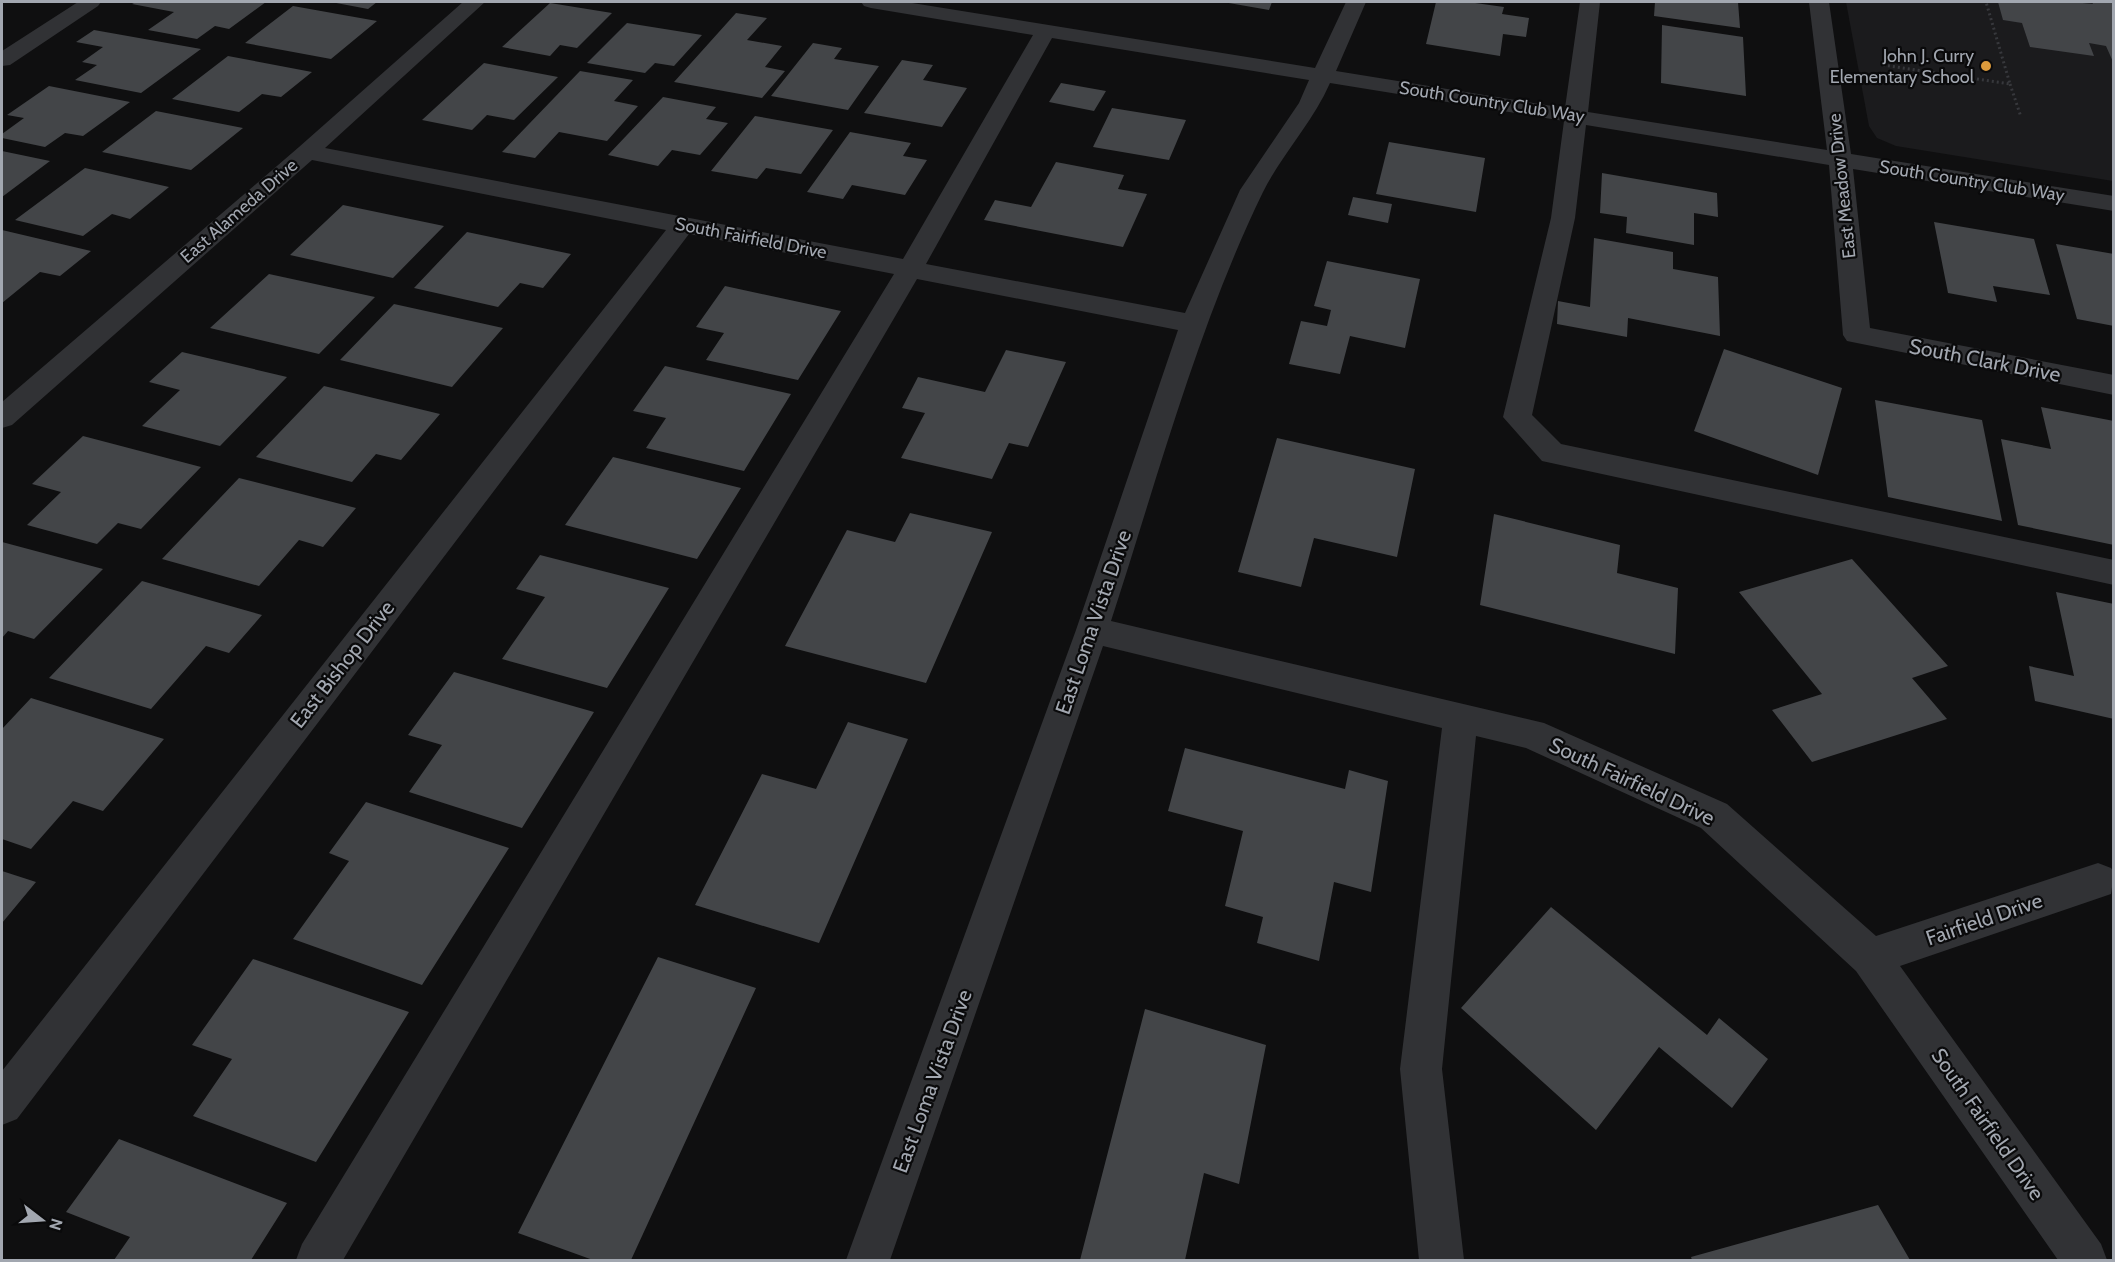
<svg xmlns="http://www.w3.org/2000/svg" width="2115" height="1262" font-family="Cabin,sans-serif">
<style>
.built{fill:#1b1b1d}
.building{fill:#434548}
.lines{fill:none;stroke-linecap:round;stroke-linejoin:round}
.path{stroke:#37383c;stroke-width:3;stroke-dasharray:2 3;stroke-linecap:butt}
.minor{fill:#313235;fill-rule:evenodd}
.poi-dot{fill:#db9a3c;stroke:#0a0a0b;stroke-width:2}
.labels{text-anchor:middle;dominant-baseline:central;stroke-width:4.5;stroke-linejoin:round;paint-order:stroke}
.far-poi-label{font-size:18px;fill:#a2a7b0;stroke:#0a0a0b;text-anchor:end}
.far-street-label{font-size:18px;fill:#a2a7b0;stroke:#0a0a0b}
.street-label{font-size:21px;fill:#a2a7b0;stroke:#0a0a0b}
</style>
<rect width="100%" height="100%" fill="#0f0f10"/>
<path class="built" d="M1846,2H2113V181L1896,146L1877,138L1869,126Z"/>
<path class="building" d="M136,2H266L229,29L215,26L197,39L148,30L174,12L132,4Z
M331,2H377L368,9Z
M1223,2H1272L1269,10Z
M1436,2H1468L1504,7L1502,14L1529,18L1526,37L1503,34L1500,56L1426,44Z
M1655,2H1738L1740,28L1654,16Z
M1998,2H2072L2093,4L2092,2H2114V64L2106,46L2089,43L2094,56L2030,47L2022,23L2003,20Z
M550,3L612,13L577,48L560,45L550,56L502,47Z
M293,6L377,21L331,59L245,43Z
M736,13L767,18L747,40L782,46L765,67L785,71L762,98L674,82Z
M627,23L702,35L674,66L655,63L645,73L587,63Z
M1662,25L1743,37L1746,96L1661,83Z
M94,30L201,49L141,93L75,80L97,65L82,62L103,47L76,42Z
M813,43L842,48L834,59L879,66L848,110L771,96Z
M228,56L312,72L281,97L262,94L239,112L172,99Z
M902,60L933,65L923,80L967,88L942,127L864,113Z
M484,63L558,77L514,120L487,115L472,130L422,120Z
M580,71L633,80L614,101L638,106L607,141L559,132L535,158L502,152Z
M1061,83L1106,91L1094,111L1049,102Z
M49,86L130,102L83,136L65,133L45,147L2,138V134L24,118L7,115Z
M663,97L716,107L706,119L728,123L700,155L672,150L658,166L608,155Z
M1112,108L1186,120L1169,160L1093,147Z
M156,111L243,128L191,170L102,152Z
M755,116L833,130L801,174L766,168L757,179L711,171Z
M850,132L911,143L903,156L927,160L905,195L852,185L843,199L807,192Z
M1389,142L1485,158L1476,212L1376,194Z
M2,151L50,161L2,197Z
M1056,162L1124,175L1118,189L1147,194L1123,247L984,220L995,200L1031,207Z
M85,168L169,187L130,219L112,214L83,236L15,220Z
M1602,173L1717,193L1718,217L1694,213V245L1626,233L1627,217L1600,213Z
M1353,197L1392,204L1388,223L1348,215Z
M343,205L444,226L393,278L290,255Z
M1934,222L2034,239L2050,295L1993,286L1997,302L1948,293Z
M2,230L91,251L60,276L40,272L2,303Z
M467,232L571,254L543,288L520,283L498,307L414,288Z
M1594,238L1673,252V269L1718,277L1720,336L1628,318L1627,337L1557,324L1558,301L1590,307Z
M2056,244L2114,254V326L2077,319Z
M1327,261L1420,279L1405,348L1350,336L1340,374L1289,364L1301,321L1327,326L1331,310L1314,306Z
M269,274L375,297L319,354L210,328Z
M725,286L841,311L798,380L706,360L724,333L696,327Z
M394,304L503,328L452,387L340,360Z
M1724,349L1842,388L1818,475L1694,431Z
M1006,350L1066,362L1028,447L1009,443L992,479L901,458L925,413L902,408L918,377L985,392Z
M182,352L287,377L220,446L142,426L180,390L149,382Z
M665,366L791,394L744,471L646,448L666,418L633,411Z
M324,386L440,414L401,460L376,454L352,482L256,457Z
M1875,400L1982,420L2002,521L1888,497Z
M2041,407L2114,421V545L2018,525L2001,439L2051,449Z
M83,436L201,467L141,529L118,523L97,544L27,525L61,492L32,484Z
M1277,438L1415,469L1397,557L1314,538L1301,587L1238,572Z
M613,457L741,488L697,559L565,525Z
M239,478L356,508L323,547L299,540L259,586L162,559Z
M910,513L992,532L926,683L785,646L847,530L895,542Z
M1494,514L1620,545L1617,573L1678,588L1675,654L1480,605Z
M2,542L103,569L34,639L8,631L2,638Z
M540,555L669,588L607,688L502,659L545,597L516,589Z
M1852,559L1948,666L1912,678L1947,719L1812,762L1772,710L1822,694L1739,592Z
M142,581L262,615L229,653L206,646L151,709L49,678Z
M2056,592L2114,604V719L2035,701L2029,666L2074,676Z
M454,672L594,712L522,828L409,792L442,745L408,735Z
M31,698L164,739L103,811L73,801L31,849L2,839V729Z
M848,722L908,739L819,943L695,905L762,774L816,789Z
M1185,748L1345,789L1349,770L1388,781L1371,892L1334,882L1319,961L1257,943L1263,917L1225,906L1243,831L1168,811Z
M366,802L509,848L422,985L293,939L349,861L329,853Z
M2,871L36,882L2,923Z
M1551,907L1707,1035L1719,1018L1768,1059L1732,1108L1659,1047L1596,1130L1461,1008Z
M658,957L756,988L631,1260H593L518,1233Z
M253,959L409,1012L316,1162L193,1116L232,1059L192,1045Z
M1145,1009L1266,1045L1239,1184L1204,1173L1185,1260H1080Z
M119,1139L287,1203L251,1260H114L130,1237L66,1212Z
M1878,1205L1910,1260H1692L1691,1257Z"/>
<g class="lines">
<path class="path" d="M1883,65L2010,84L1986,2
M2010,84L2021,117"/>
<path class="minor" d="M78,2H101L98,6L10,65L2,66V51Z
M463,2H485L325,148L903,259L1033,35L871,8L864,6L861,2H906L1315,68L1346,2H1366L1336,71L1565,108L1580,2H1600L1588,112L1827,150L1809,2H1829L1851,154L2114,196V211L1853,169L1870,328L2114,375V395L1847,341L1843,335L1829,165L1586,125L1575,218L1532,415L1561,444L2114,560V585L1542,461L1503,417L1551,218L1564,121L1330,83C1313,122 1282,154 1263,192C1197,328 1158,477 1111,621L1544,723L1727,804L1876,936L2098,863L2111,868L2114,873L2111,894L1900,966L2101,1244L2107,1260H2058L1856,971L1701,828L1526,748L1476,736L1442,1069L1464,1260H1419L1400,1069L1442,728L1103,646L890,1260H846L1076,630L1178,330L917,279L343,1260H296L302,1244L894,274L689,234L17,1119L2,1125V1071L666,230L312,160L12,425L2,428V402L299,147ZM1052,38L1309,80L1299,103L1240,190L1185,313L926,264Z"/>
</g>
<circle class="poi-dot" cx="1986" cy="66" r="6"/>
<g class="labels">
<g class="far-poi-label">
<text x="1974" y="56">John J. Curry<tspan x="1974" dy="21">Elementary School</tspan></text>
</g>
<g class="far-street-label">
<text transform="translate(1492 102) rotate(9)">South Country Club Way</text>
<text transform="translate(1972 181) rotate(9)">South Country Club Way</text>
<text transform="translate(1842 186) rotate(-96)">East Meadow Drive</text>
<text transform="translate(239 211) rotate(-41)">East Alameda Drive</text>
<text transform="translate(751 238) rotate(11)">South Fairfield Drive</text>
</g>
<g class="street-label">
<text transform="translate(1985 360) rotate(11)">South Clark Drive</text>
<text transform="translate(1093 622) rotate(-71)">East Loma Vista Drive</text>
<text transform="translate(342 664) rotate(-52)">East Bishop Drive</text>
<text transform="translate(1632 781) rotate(25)">South Fairfield Drive</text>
<text transform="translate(1984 919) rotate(-19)">Fairfield Drive</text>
<text transform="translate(932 1081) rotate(-70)">East Loma Vista Drive</text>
<text transform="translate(1988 1124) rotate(55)">South Fairfield Drive</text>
</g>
</g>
<rect width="2115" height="1262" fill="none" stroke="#a2a7b0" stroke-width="6"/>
<g transform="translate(42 1220) rotate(107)" stroke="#0a0a0b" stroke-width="4.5" paint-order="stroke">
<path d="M0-4.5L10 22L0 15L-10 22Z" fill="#a2a7b0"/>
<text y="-9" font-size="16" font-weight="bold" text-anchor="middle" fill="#a2a7b0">N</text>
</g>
</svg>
